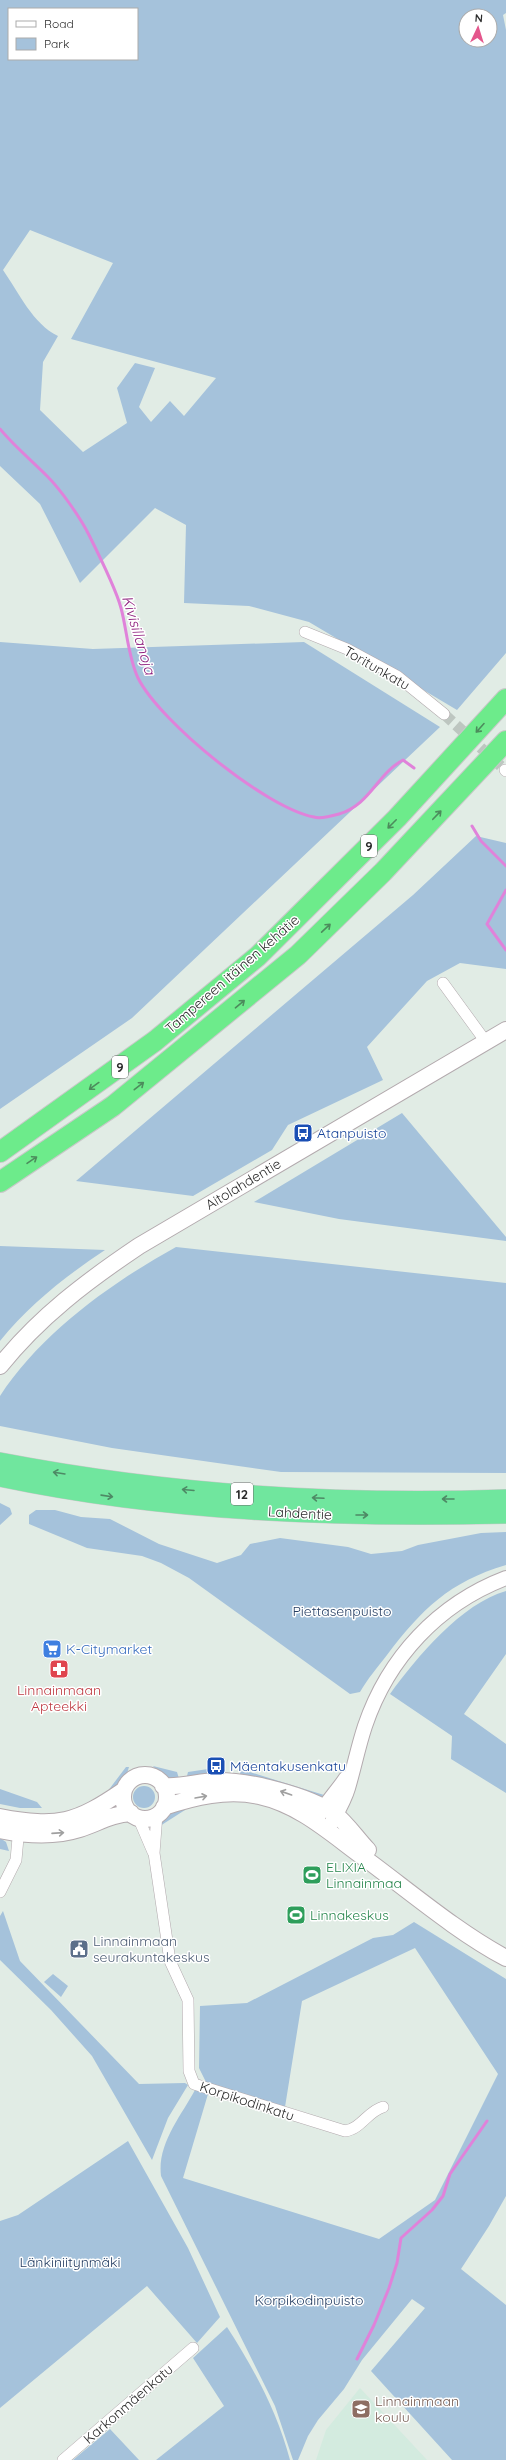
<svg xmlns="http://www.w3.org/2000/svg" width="506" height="2460" font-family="Quicksand,sans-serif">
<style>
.education{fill:#d3ebdf}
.green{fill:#a5c2db;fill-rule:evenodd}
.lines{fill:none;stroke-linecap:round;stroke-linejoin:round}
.stream{stroke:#e082da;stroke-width:3}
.minor-tunnel{stroke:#bdc6c0;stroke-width:11;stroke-dasharray:11 5.5;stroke-linecap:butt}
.minor-casing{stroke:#b3aaae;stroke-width:12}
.tertiary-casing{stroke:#b3aaae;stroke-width:16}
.secondary-casing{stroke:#b3aaae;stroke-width:18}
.trunk-casing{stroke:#c8c8c8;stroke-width:20}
.motorway-casing{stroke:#c8c8c8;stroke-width:22}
.minor{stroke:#fff;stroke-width:11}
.tertiary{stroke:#fff;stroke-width:14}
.secondary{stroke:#fff;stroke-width:16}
.trunk{stroke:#70e69e;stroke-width:19}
.motorway{stroke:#6deb8b;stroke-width:20}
.oneway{stroke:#4c8c5c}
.oneway2{stroke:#4e8965}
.oneway3{stroke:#a0a0a0}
.labels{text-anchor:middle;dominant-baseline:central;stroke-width:3;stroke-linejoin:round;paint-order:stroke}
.shield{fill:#fff;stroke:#6b6b6b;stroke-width:1}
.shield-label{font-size:13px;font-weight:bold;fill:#2c2c2c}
.street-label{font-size:14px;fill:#2c2c2c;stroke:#fff}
.transit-label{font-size:14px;fill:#164399;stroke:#fff;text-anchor:start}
.park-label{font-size:14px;fill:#243d62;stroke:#fff}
.shop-label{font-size:14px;fill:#366cbe;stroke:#fff;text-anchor:start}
.health-label{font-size:14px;fill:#be3a42;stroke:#fff}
.leisure-label{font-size:14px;fill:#27864d;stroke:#fff;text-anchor:start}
.service-label{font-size:14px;fill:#4e5e75;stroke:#fff;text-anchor:start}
.education-label{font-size:14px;fill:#785e54;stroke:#fff;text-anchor:start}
.water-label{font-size:15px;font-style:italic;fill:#8e1f7e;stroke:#fff}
</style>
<rect width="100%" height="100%" fill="#e1ece5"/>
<path class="education" d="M360,2388L427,2460H316L326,2430Z"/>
<path class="green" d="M0,0H506V13L503,15L506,30V653L457,710L309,622L249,606L184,603L186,525L155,508L80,583L40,504L0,466ZM9,9H137V59H9ZM466,16H490V40H466ZM30,230L113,263L71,339L216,378L184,416L170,401L151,422L139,407L155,368L135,363L117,388L127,423L83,452L40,410L43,362L58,336C33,324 19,293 3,270Z
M0,642L93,649L304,642L440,727L132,1018L0,1109Z
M476,836L506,843V969L460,963L427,981L367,1047L383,1080L288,1125L272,1150L193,1196L76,1181L413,895Z
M402,1113L506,1237V1241L339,1219L254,1202Z
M0,1246L105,1250C66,1276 30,1304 0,1341Z
M176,1247L506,1283V1473L281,1472L112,1448L0,1426V1396C41,1333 111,1283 176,1247Z
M0,1503L10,1508L12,1514L0,1525Z
M36,1510H55L81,1517L110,1519L159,1544L217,1563L241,1555L250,1544L280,1538L348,1547L371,1554L402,1551L418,1545L481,1533L506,1532V1565C449,1582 422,1609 387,1655C377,1668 368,1678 360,1692L350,1694L189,1578L161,1563L142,1556L87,1548L29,1524V1515Z
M506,1591V1654L464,1714L506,1744V1793L451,1759L452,1736L390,1694C416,1658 462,1603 506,1591Z
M153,1766L177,1772L180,1782L164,1780Z
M126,1767H129L124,1783L104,1796Z
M208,1769V1773L186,1780L188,1772Z
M240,1769L324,1795C308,1805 259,1775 240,1774Z
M133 1797a11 11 0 1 1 22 0a11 11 0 1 1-22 0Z
M0,1789L37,1802L42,1808H20L0,1804Z
M186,1807L185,1810L160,1826C163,1812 173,1810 186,1807Z
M0,1838L6,1842L9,1851L0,1849Z
M3,1911L20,1961L139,2084L185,2083L188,2085L168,2118L152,2160L92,2056L51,2010L0,1960V1916Z
M414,1922L506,1979V2196L489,2226L461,2269L506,2305V2460H452L371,2371L425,2308L412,2299L362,2360L344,2389L318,2420L308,2436L298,2460H293L275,2406L161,2176C157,2144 181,2116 195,2090L208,2094L183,2178L379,2239L435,2200L498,2074L415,1948L302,2001L285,2107L206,2082L199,2068L200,2006L247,2003L373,1938L393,1935Z
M53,1974L68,1986L61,1997L44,1982Z
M128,2141L188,2248L220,2317L197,2343L147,2286L0,2408V2221L18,2215Z
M227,2327C254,2369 277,2411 290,2460H156L224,2406L193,2358Z
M110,2429L139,2460H73Z"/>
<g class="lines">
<path class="stream" d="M0,429C14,446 31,460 47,476C61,490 80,517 89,535C98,553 116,589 121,608C127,630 128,657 138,678C160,722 266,808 314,817C320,819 332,816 339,814C370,805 377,774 403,760L414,768
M472,826L481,841L506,866
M506,890L487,924L506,950
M357,2359L374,2325L389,2288L397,2263L401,2238L432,2210L443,2196L450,2174L487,2121"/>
<path class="minor-tunnel" d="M444,714L505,770"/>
<defs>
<path id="minor" d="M305,632L347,649L397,676L444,714
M505,770L506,771
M443,983L486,1042
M157,1814L154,1853L170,1961L188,2000L189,2071L194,2084L345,2131C361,2129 368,2111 383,2107
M138,1817L153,1852
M0,1892L16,1860L19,1827
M63,2460L193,2348"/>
<path id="tertiary" d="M316,1821C323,1805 336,1793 346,1778
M328,1829C335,1816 344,1802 348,1788C354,1768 358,1747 365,1726C388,1658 438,1604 506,1578"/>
<path id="secondary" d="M0,1366C39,1317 87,1281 139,1246L506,1030
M123 1797a22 22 0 1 1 44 0a22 22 0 1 1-44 0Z
M163,1786C182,1788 199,1781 218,1781C250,1781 308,1795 335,1814C346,1822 358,1840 368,1850
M164,1807C194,1797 227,1789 259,1796C300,1805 330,1833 363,1857C408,1890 457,1932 506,1958
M0,1817C58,1828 76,1823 124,1790
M0,1830C25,1835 55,1837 80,1829C98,1823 112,1814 131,1813"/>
<path id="trunk" d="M0,1462C167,1494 337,1505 506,1499
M0,1477C166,1512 337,1518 506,1514"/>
<path id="motorway" d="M0,1152L155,1041L258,956L397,818L506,699
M0,1182L113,1106L298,955L383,872L506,741"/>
</defs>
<use href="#minor" class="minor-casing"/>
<use href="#tertiary" class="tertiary-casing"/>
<use href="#secondary" class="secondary-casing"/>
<use href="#trunk" class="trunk-casing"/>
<use href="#motorway" class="motorway-casing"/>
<use href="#minor" class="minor"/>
<use href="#tertiary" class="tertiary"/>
<use href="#secondary" class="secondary"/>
<use href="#trunk" class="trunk"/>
<use href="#motorway" class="motorway"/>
</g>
<defs><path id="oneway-shaft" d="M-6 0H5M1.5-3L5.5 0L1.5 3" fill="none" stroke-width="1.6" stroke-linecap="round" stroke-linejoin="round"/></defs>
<g class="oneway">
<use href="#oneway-shaft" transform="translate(480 728) rotate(132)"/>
<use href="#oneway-shaft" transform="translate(437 815) rotate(-46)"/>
<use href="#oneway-shaft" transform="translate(392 824) rotate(135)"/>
<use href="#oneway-shaft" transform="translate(326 928) rotate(-43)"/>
<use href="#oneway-shaft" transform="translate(240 1004) rotate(-40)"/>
<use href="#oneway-shaft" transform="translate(94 1086) rotate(144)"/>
<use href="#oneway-shaft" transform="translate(139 1086) rotate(-38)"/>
<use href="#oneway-shaft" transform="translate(32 1160) rotate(-34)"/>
</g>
<g class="oneway2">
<use href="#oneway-shaft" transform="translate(59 1473) rotate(-171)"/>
<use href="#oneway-shaft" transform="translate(188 1490) rotate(-175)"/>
<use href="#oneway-shaft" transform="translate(107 1496) rotate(8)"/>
<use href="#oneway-shaft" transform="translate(318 1498) rotate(-177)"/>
<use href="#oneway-shaft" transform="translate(448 1499) rotate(-180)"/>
<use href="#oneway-shaft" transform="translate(362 1515)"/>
</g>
<g class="oneway3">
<use href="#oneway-shaft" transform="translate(286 1793) rotate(-161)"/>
<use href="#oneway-shaft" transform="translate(201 1797) rotate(-10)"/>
<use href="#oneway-shaft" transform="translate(58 1833) rotate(-4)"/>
</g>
<defs>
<symbol id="bus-square" viewBox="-11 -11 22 22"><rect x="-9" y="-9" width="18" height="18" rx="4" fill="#1a4fb4" stroke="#fff"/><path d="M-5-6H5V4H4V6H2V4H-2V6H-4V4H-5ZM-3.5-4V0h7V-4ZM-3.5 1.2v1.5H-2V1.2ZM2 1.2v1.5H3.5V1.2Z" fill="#fff"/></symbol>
<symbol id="supermarket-square" viewBox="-11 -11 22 22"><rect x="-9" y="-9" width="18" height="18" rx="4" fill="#3f7fe0" stroke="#fff"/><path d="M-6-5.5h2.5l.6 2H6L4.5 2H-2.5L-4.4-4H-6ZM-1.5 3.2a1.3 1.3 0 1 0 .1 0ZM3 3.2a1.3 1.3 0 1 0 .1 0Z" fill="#fff"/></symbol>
<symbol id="pharmacy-square" viewBox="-11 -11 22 22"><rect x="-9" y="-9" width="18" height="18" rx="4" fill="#e0444e" stroke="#fff"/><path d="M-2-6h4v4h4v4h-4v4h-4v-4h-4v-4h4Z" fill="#fff"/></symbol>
<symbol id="stadium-square" viewBox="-11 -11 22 22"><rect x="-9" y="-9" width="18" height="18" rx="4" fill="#2e9e5b" stroke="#fff"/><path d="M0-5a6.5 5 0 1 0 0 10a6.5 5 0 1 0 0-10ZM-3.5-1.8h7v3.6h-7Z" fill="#fff"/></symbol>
<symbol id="civic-square" viewBox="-11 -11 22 22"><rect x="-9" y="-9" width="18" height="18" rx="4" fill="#5c6f8a" stroke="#fff"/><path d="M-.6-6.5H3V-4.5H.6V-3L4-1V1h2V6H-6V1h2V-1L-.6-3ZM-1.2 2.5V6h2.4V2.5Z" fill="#fff"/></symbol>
<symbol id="school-square" viewBox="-11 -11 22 22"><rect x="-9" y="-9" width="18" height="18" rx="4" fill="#8d6e63" stroke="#fff"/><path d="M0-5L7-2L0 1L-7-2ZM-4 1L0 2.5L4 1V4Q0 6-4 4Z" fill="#fff"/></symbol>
</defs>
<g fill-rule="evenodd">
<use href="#bus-square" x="292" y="1122" width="22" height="22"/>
<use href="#supermarket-square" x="41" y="1638" width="22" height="22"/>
<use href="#pharmacy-square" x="48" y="1658" width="22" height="22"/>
<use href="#bus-square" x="205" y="1755" width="22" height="22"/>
<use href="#stadium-square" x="301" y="1864" width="22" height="22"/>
<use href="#stadium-square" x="285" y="1904" width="22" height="22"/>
<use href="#civic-square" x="68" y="1938" width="22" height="22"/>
<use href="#school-square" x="350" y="2398" width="22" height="22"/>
</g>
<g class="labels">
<g class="shield">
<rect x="361" y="835" width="16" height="22" rx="3"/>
<rect x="112" y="1056" width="16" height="22" rx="3"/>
<rect x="231" y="1483" width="22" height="22" rx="3"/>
</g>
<g class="shield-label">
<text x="369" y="846">9</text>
<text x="120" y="1067">9</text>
<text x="242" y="1494">12</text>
</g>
<g class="street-label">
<text transform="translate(377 668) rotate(30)">Toritunkatu</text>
<text transform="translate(232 974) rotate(-41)">Tampereen itäinen kehätie</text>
<text transform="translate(243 1184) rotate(-31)">Aitolahdentie</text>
<text transform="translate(300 1513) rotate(3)">Lahdentie</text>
<text transform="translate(247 2101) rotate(18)">Korpikodinkatu</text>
<text transform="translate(128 2404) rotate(-41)">Karkonmäenkatu</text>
</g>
<g class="transit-label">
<text x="317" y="1133">Atanpuisto</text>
<text x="230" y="1766">Mäentakusenkatu</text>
</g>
<g class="park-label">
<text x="342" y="1611">Piettasenpuisto</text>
<text x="70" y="2262">Länkiniitynmäki</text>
<text x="309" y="2300">Korpikodinpuisto</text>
</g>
<g class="shop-label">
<text x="66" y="1649">K-Citymarket</text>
</g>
<g class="health-label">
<text x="59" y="1690">Linnainmaan<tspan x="59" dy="16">Apteekki</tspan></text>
</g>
<g class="leisure-label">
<text x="326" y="1867">ELIXIA<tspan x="326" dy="16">Linnainmaa</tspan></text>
<text x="310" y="1915">Linnakeskus</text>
</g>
<g class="service-label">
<text x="93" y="1941">Linnainmaan<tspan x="93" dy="16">seurakuntakeskus</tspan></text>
</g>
<g class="education-label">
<text x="375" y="2401">Linnainmaan<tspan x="375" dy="16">koulu</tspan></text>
</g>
<g class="water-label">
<text transform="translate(139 635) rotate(73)">Kivisillanoja</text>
</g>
</g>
<rect x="8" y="8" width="130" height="52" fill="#ffffff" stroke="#ababab"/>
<rect x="16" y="21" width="20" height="6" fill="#ffffff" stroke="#ababab"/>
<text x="44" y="28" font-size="12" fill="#2c2c2c">Road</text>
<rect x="16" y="38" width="20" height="12" fill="#a5c2db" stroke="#ababab"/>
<text x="44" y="48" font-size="12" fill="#2c2c2c">Park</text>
<g transform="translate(478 28) rotate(4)"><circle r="19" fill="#ffffff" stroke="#ababab"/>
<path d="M0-3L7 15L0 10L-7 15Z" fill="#e4568c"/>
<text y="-6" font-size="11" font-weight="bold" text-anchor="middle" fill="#2c2c2c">N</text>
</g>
</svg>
